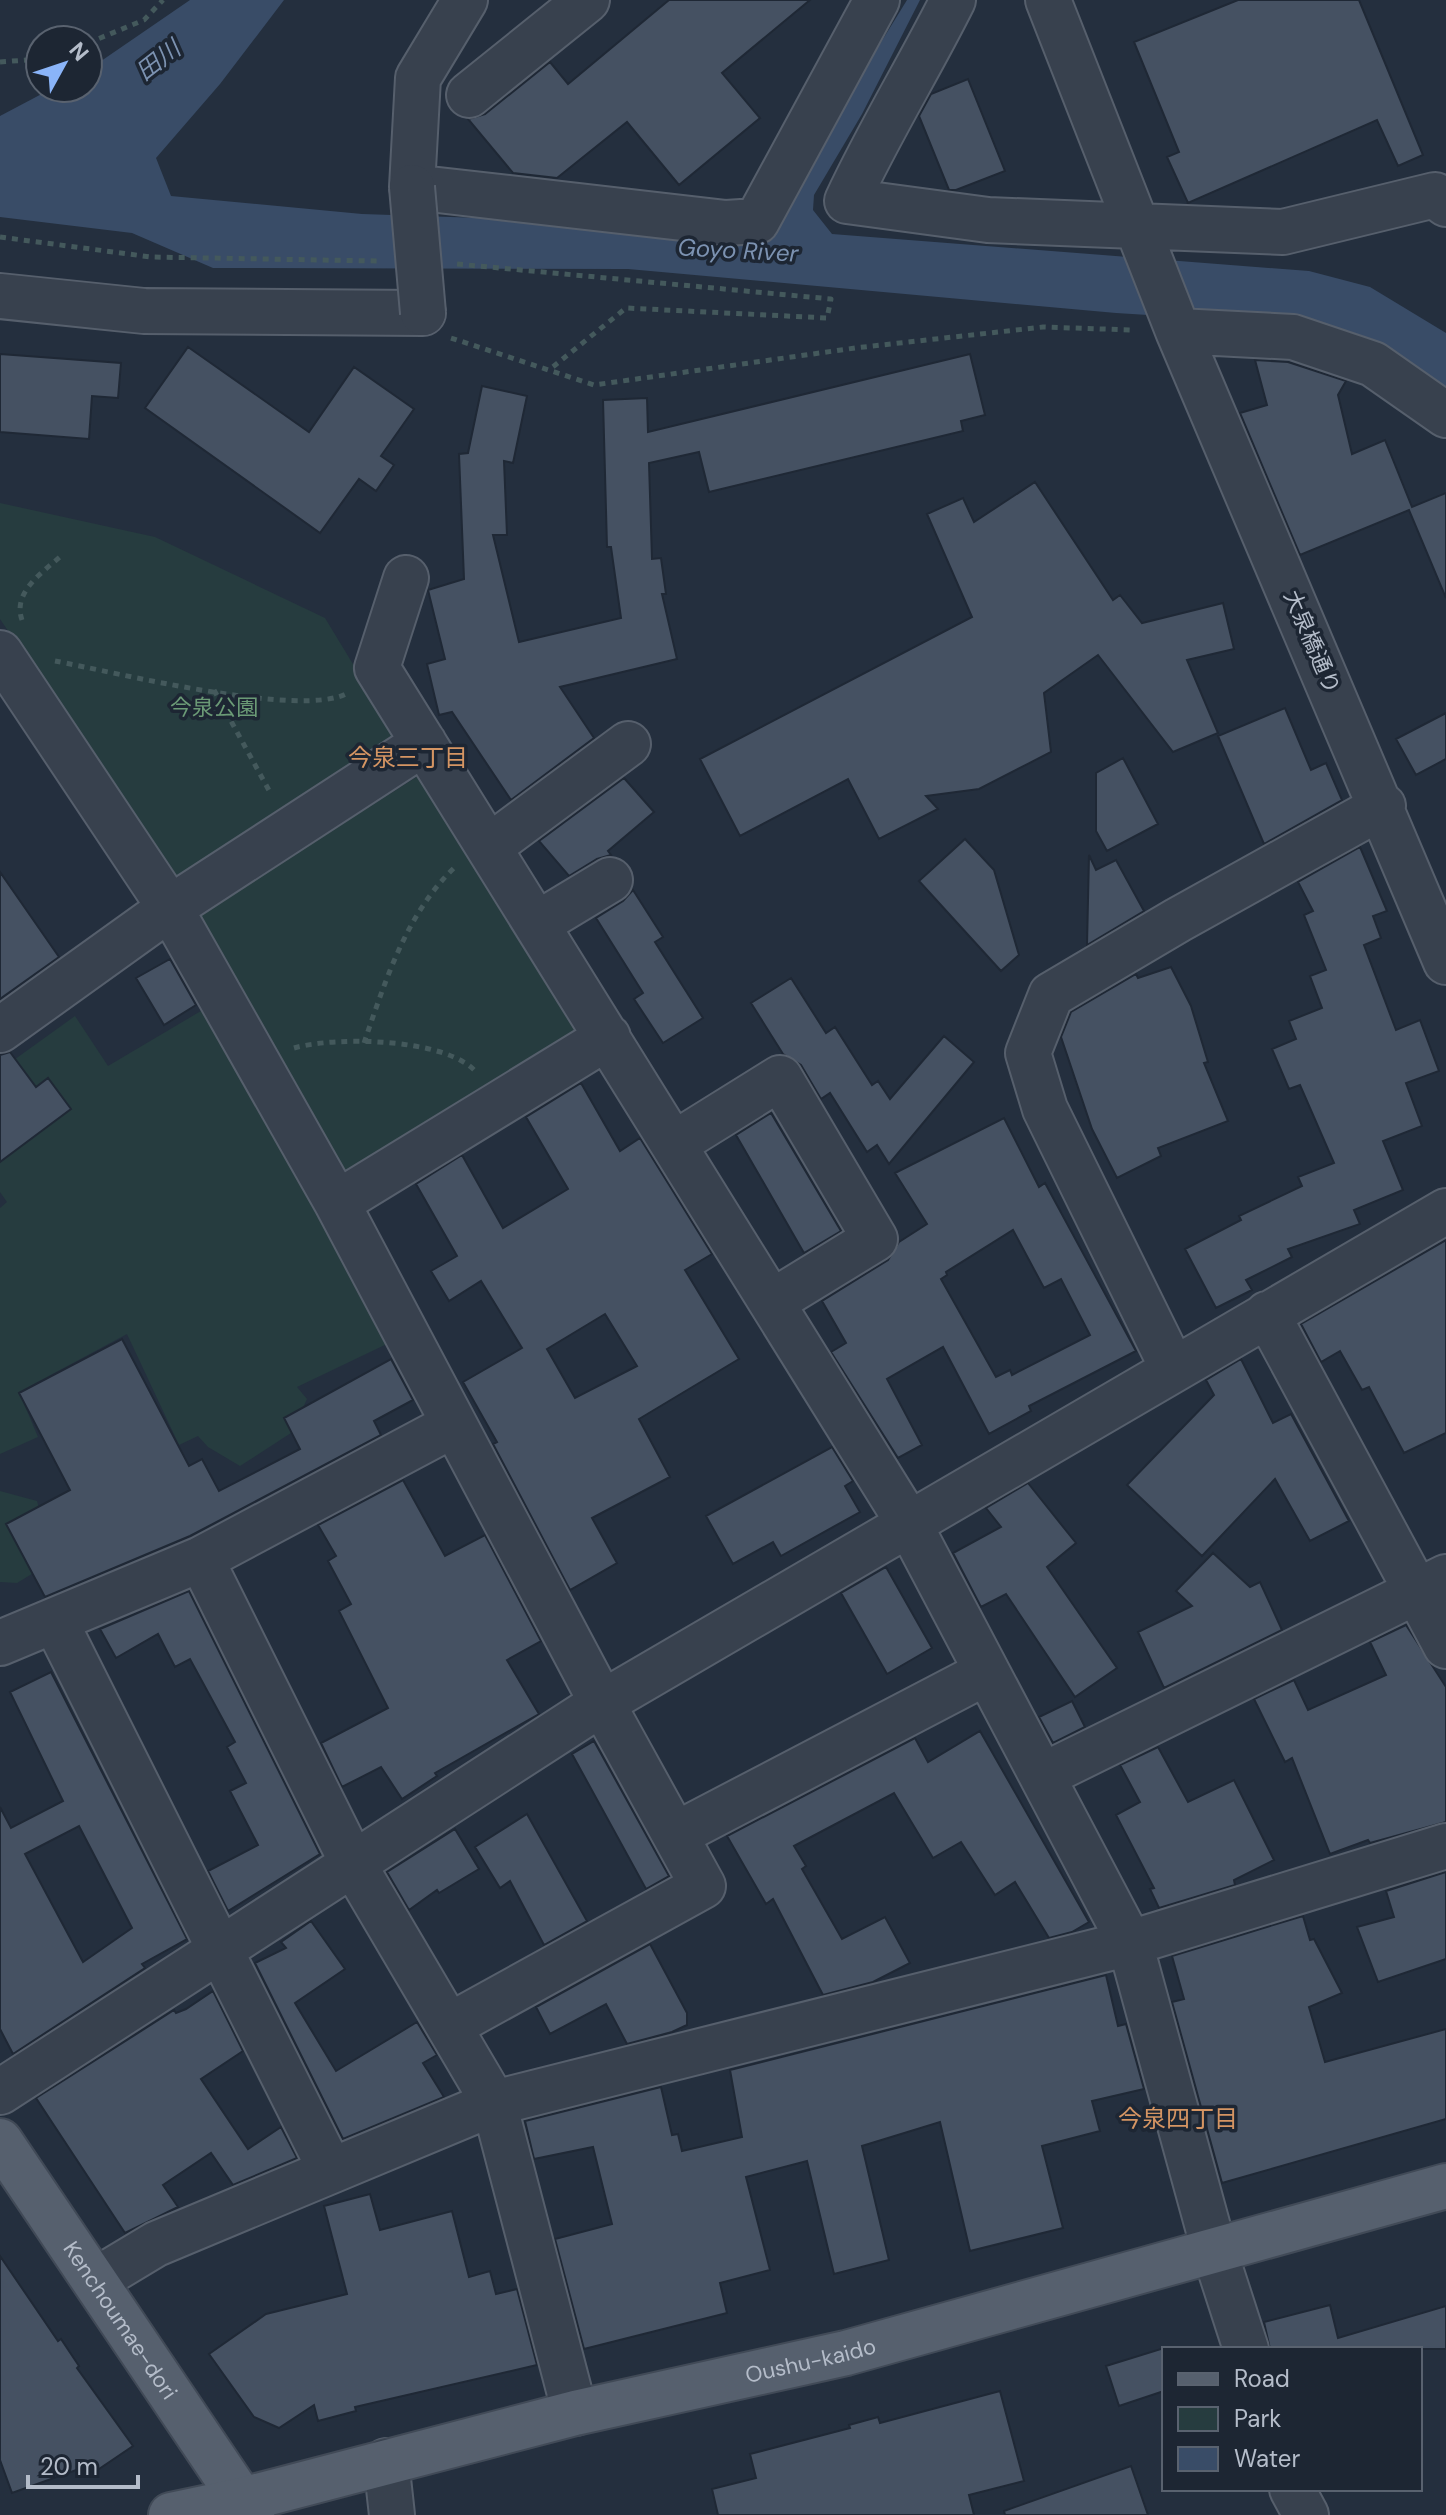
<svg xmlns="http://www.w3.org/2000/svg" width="1446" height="2515" font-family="'DM Sans','Noto Sans JP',sans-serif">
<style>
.green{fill:#263c3f}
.water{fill:#394c67}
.building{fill:#455162;stroke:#1f2835;stroke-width:2;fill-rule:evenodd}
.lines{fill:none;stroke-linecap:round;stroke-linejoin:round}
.minor-casing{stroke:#565f6c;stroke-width:48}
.major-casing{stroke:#414a57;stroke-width:48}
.path{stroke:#44595c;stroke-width:5;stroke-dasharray:6 6;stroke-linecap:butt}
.minor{stroke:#38414e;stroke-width:44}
.major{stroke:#56606e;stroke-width:44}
.minor-bridge-casing{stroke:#565f6c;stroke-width:48;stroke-linecap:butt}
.minor-bridge{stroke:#38414e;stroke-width:44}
.labels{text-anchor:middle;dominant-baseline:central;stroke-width:7;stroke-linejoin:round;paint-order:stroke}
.street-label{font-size:22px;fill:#b4bcc9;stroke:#1d2633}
.park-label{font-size:22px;fill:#6b9a76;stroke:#1d2633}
.water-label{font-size:24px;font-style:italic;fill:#7c92b1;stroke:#1d2633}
.neighbourhood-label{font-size:24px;fill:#d59563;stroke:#1d2633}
</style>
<rect width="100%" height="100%" fill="#242f3e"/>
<path class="green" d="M0,503L155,537L325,618L399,740L178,883L0,619Z
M418,776L579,1035L347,1179L196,917Z
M206,1008L391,1342L297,1387L307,1399L291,1433L240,1466L208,1447L198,1436L179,1445L127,1334L19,1392L38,1437L0,1454V1208L7,1202L0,1192V1070L75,1016L108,1066Z
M0,1491L37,1501L53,1561L17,1583L0,1582Z"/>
<path class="water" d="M190,0H284L220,84L156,158L171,196L362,214L664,224L781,205L907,0H920L862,114L814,195L813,210L832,234L1309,271L1370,287L1446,333V398L1290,324L1116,313L628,269L213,268L132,233L0,217V116L53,88H88V70Z"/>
<path class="building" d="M669,0H810L722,73L760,118L679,185L627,122L557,178L513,173L468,119L485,114L550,62L568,84Z
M1238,0H1359L1423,155L1398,166L1377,120L1188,203L1167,157L1179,152L1134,42Z
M968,79L1005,171L956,190H949L919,116L931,94Z
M188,347L309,432L354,367L414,409L381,456L394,465L376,491L359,479L320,533L145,408Z
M0,354L121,363L118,398L92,396L89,439L0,432Z
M970,354L985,415L961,421L963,431L709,492L699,452L649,463L652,559L661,558L666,594H662L677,659L560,687L594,738L511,800L452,712L439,715L427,664L445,659L428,590L464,579L459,454L468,453L482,386L527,396L513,463L504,461L507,535H493L519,642L621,618L611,547H607L603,400L647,398L648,432Z
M1255,360L1288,362L1346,381L1338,395L1352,454L1385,440L1412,507L1446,493V598L1409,510L1300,555L1240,413L1267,405Z
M1035,482L1113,600L1120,595L1142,623L1223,603L1234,649L1187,660L1218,733L1173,752L1098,655L1044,693L1051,752L979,789L926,796L938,809L879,839L848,779L740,836L700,759L972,617L927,514L963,498L974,522Z
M1285,708L1311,770L1326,763L1342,800L1264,844L1218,736Z
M1446,713V759L1416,775L1396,739Z
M1123,758L1158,824L1107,851L1096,831V773Z
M624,778L654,812L608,851L611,855L597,859L569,876L539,841Z
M965,839L994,870L1019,955L1001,971L919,881Z
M1360,847L1387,911L1373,916L1381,938L1364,945L1396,1030L1420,1020L1439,1071L1406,1083L1422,1126L1383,1141L1403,1190L1354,1210L1360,1224L1288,1249L1292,1257L1246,1280L1252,1290L1216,1308L1185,1249L1241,1220L1239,1216L1302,1186L1298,1177L1334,1163L1300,1085L1289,1089L1272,1049L1296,1039L1289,1021L1322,1008L1310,976L1326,970L1304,915L1313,911L1298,882Z
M1089,855L1096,870L1116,860L1144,911L1087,945Z
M0,872L59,957L0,999Z
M633,890L663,937L655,942L703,1018L663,1043L634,999L643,993L596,918L623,901Z
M170,959L196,1005L164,1025L136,978Z
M1171,967L1191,1006L1208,1062L1204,1063L1228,1121L1158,1148L1161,1156L1117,1178L1092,1129L1061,1037L1071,1012L1136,974L1138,978Z
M791,978L826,1033L835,1027L872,1085L878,1081L890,1099L944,1036L974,1062L889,1164L877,1145L867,1152L830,1093L821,1099L801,1065L783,1054L751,1003Z
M10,1052L36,1087L48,1078L71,1109L0,1162V1055Z
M581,1083L620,1151L640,1138L712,1254L685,1270L739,1359L639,1419L670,1477L592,1518L617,1563L570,1590L493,1444L497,1442L463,1382L522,1348L481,1281L449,1301L431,1271L457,1256L416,1184L462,1155L503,1228L568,1189L526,1117ZM605,1314L637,1366L575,1398L547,1349Z
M771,1113L841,1231L804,1253L736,1135Z
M1004,1118L1039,1187L1045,1183L1136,1351L1029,1406L1031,1411L989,1434L943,1347L887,1379L922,1445L898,1458L831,1352L846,1343L822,1301L888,1260L899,1242L927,1224L895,1173ZM1013,1230L1044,1288L1061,1279L1090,1335L1012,1375L1010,1370L996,1377L941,1279L947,1275L946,1272Z
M1446,1240V1433L1404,1453L1369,1387L1362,1390L1340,1351L1321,1362L1301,1324Z
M122,1339L189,1466L202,1459L219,1491L300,1449L284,1418L391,1359L413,1400L374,1421L381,1435L190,1536L45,1597L6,1524L70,1490L19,1393Z
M1241,1359L1273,1423L1291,1414L1349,1521L1310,1541L1275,1479L1202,1556L1127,1485L1214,1395L1206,1380Z
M832,1447L853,1481L845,1486L860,1512L781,1556L773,1542L733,1564L706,1516Z
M403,1480L445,1556L485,1535L541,1641L507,1660L539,1714L435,1773L437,1776L402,1799L381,1767L342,1787L321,1743L388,1708L339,1611L351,1604L328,1561L336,1556L318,1525Z
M1028,1483L1076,1543L1047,1567L1117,1668L1075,1697L1006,1594L981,1607L953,1553L1001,1527L986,1508Z
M1213,1553L1250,1587L1260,1582L1282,1630L1164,1688L1138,1632L1192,1606L1176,1591Z
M886,1567L932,1648L887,1674L841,1593Z
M189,1591L320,1854L228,1911L208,1871L258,1845L230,1791L246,1783L227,1747L235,1742L190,1659L175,1667L158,1634L116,1658L100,1629Z
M1406,1625L1446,1687V1822L1370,1843L1368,1840L1330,1854L1292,1758L1285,1762L1254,1699L1294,1680L1308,1710L1386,1675L1370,1642Z
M51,1672L187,1939L142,1964L145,1968L13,2054L0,2029V1807L11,1828L63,1801L10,1692ZM79,1826L132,1928L83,1962L25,1854Z
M1072,1701L1085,1727L1053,1743L1039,1717Z
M980,1731L1089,1922L1072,1932L1049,1938L1015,1882L995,1895L961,1842L933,1858L894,1793L794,1846L806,1866L802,1869L842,1939L885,1917L910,1963L873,1982L823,1995L773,1899L766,1904L727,1836L915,1738L928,1762Z
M594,1741L669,1876L646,1889L572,1754Z
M1158,1747L1188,1802L1234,1780L1274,1860L1234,1880L1235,1885L1159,1908L1150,1889L1154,1888L1116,1815L1140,1802L1120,1765Z
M527,1814L587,1921L544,1945L510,1881L500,1888L475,1847Z
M455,1829L479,1869L439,1893L437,1890L409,1910L387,1872Z
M1446,1872V1959L1378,1982L1357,1927L1394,1917L1386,1891Z
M1303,1916L1310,1940L1314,1939L1342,1993L1309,2007L1325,2062L1446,2029V2119L1222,2183L1172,2002L1184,1999L1172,1956Z
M311,1921L345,1969L295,2003L336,2071L417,2022L437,2055L423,2063L444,2097L343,2139L255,1963L286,1948L281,1942Z
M650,1944L687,2013V2025L672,2032L627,2044L606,2004L550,2034L536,2007Z
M1106,1975L1118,2026L1126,2024L1144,2089L1092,2101L1100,2131L1042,2146L1063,2228L970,2251L940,2122L862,2146L889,2260L834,2274L807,2161L746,2177L770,2270L720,2283L727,2313L584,2349L555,2239L612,2224L593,2147L534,2159L525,2121L661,2087L672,2135L678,2134L682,2151L742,2137L730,2070Z
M213,1991L243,2051L201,2079L248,2149L281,2127L297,2158L233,2185L211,2153L163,2185L178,2207L125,2233L36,2098L174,2010L176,2013L186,2009Z
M370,2194L380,2230L452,2211L469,2277L490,2271L496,2294L517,2289L537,2365L355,2407L356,2411L318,2421L314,2405L279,2428L254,2417L209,2354L266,2314L347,2294L324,2206Z
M0,2256L58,2341L61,2339L79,2366L77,2368L133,2446L96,2471L93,2464L12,2493L0,2460Z
M1330,2305L1338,2338L1446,2306V2349H1270L1264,2322Z
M1164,2348V2391L1119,2406L1106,2366Z
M1000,2391L1024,2481L969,2495L974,2515H718L712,2489L756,2478L750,2454L850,2428L849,2425L878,2417L880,2423Z
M1131,2466L1148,2515H1005L1004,2511Z"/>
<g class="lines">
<defs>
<path id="minor" d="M465,0L418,78L412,187L726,223L757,221L877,0
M953,0C919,68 879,132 847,201L988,220L1283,232L1435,195L1446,204
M1048,0L1178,331L1446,962
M469,95L587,0
M0,296L144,311L423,313
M1178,331L1293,337L1373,364L1446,415
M406,578L377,668L908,1522L1130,1943L1215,2253L1246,2349
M0,653L170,908L337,1203L602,1703L1446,1211
M489,847L628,744
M537,924L610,880
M0,1030L170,908L424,743
M674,1144L780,1078L875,1239L772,1302
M337,1203L608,1037
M1267,1314L1446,1646
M1173,1369L1045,1109L1028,1053L1051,995L1178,920L1383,806
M201,1559L352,1862L494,2103L575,2413
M55,1621L331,2171
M0,1643L201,1559L453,1425
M1042,1776L1446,1577
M675,1835L987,1672
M0,2092L602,1703L703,1886L449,2026
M96,2280L156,2244L494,2103L1130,1943L1446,1846
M386,2461L392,2515
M1292,2489L1306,2515"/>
<g id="major">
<path id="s1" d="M0,2141L252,2515"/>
<path id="s2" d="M171,2515L242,2500L575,2413L846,2353L1446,2186"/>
</g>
</defs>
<use href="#minor" class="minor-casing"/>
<use href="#major" class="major-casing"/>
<path class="path" d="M88,43L144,20L163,0
M0,62L40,59
M0,237L151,257L378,261
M457,264L831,299L827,318L626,308L549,370
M451,338L594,385L855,348L1043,327L1133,330
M22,620C12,592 43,572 61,556
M55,661C114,672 302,719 348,693
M214,690L271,794
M364,1043C385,982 406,914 454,868
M294,1048C336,1036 446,1038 476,1072"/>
<use href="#minor" class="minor"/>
<use href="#major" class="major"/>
<defs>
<path id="minor-bridge" d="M412,187L423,313"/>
</defs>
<use href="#minor-bridge" class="minor-bridge-casing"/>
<use href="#minor-bridge" class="minor-bridge"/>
</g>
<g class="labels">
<g class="street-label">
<text transform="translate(1312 642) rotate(67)">大泉橋通り</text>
<text stroke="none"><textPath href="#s1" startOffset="216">Kenchoumae-dori</textPath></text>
<text stroke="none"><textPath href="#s2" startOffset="658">Oushu-kaido</textPath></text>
</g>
<g class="park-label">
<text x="214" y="707">今泉公園</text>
</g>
<g class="water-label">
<text transform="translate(158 60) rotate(-38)">田川</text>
<text transform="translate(738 250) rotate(3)">Goyo River</text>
</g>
<g class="neighbourhood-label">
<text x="408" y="757">今泉三丁目</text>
<text x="1178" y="2118">今泉四丁目</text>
</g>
</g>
<rect x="1162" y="2347" width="260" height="144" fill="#1d2633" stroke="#59626f" stroke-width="2"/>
<rect x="1178" y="2373" width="40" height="12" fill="#56606e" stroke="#59626f" stroke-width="2"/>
<text x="1234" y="2387" font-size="24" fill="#b4bcc9">Road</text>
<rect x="1178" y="2407" width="40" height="24" fill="#263c3f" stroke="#59626f" stroke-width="2"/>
<text x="1234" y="2427" font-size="24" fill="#b4bcc9">Park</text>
<rect x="1178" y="2447" width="40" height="24" fill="#394c67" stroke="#59626f" stroke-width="2"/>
<text x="1234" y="2467" font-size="24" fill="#b4bcc9">Water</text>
<g transform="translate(64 64) rotate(50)"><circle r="38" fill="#1d2633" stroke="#59626f" stroke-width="2"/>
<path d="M0-6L14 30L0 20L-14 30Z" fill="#8ab4f8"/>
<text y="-12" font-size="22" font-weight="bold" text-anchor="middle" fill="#b4bcc9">N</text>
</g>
<path d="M28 2475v12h110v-12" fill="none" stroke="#b4bcc9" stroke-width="4"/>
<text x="40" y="2475" font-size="24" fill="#b4bcc9" stroke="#1d2633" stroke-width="6" paint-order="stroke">20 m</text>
</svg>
